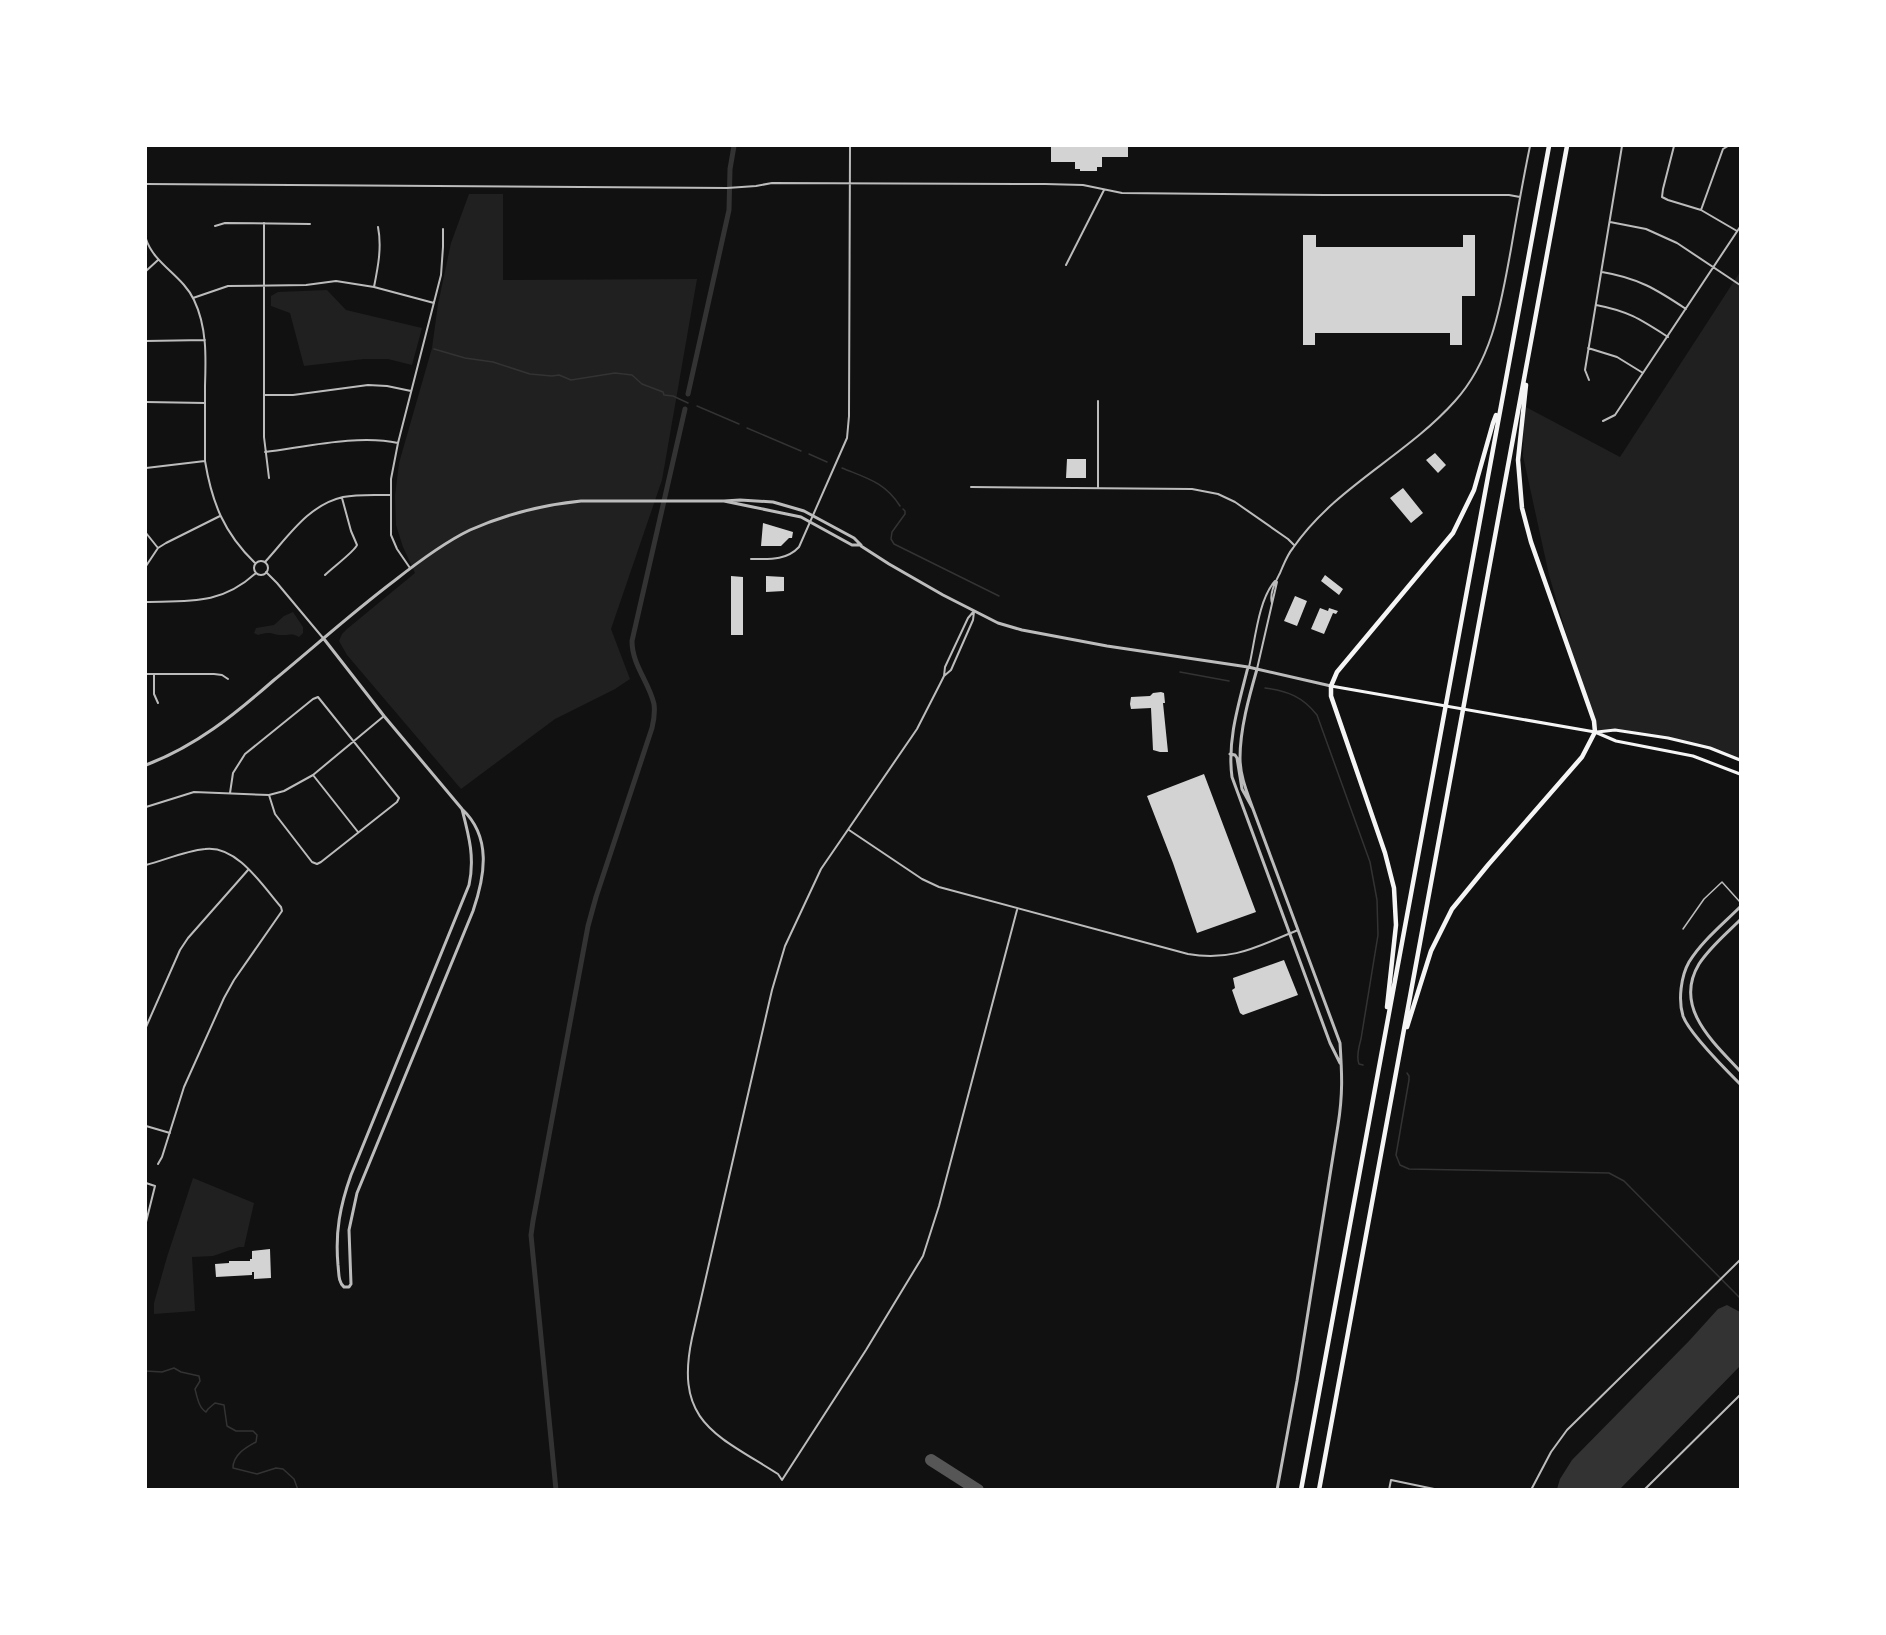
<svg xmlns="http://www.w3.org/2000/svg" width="1886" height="1635" font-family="'Titillium Web',sans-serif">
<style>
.green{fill:#202020}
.water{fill:#333}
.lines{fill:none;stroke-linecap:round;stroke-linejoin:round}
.stream{stroke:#333;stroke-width:1.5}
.canal{stroke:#333;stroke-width:5}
.taxiway{stroke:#565656;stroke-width:12}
.building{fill:#d3d3d3}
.service{stroke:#bcbcbc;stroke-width:1.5}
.minor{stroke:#bcbcbc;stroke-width:2}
.tertiary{stroke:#bcbcbc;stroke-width:3}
.secondary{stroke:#f5f5f5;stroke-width:3}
.motorway{stroke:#f5f5f5;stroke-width:4.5}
</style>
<rect width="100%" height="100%" fill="#111"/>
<path class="green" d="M469,194H503V280L697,279L662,480L611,629L630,679L615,689L555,719L461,789L347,655L339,641L342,634L347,629L415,573L403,547L396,525L395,496L399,463L432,348L438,304L451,243Z
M1740,272V761L1710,748L1668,738L1615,730L1595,732L1549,575L1523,456L1524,406L1620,457Z
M327,290L346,310L422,328L412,365L388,359H364L304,366L290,313L271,306V296L278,292Z
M293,612L303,627V633L299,637C292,633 291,635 284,635C272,636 274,630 258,635L254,633L256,628L274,625L284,616Z
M193,1178L254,1203L244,1247H239L213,1256L192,1257L195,1311L154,1314V1303L167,1257Z"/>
<path class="water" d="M1727,1305L1740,1312V1366L1620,1489H1557L1560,1479L1572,1460L1689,1341L1718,1309Z"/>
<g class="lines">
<path class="stream" d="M434,349L465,358L493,362L530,374L552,376L559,375L571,380L615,373L632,375L642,384L663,392L664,395L673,396L688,403
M697,406L739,424
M747,428L801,451
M809,454L827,462
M842,468C866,478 885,482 900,506
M903,509L905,511V514L892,532L891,539L894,544L999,596
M1180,672L1229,681
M1265,688C1288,691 1303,697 1317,715L1370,862L1377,900L1378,935L1361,1039C1359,1046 1356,1057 1359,1064L1363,1065
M1407,1073L1409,1076V1080L1396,1155L1400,1165L1409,1169L1609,1173L1624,1181L1740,1298
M146,1371L162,1372L174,1368L181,1372L199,1376L200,1381L195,1389C197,1397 199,1408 206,1412L208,1409L215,1403L224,1405L227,1426L236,1431H253L257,1435L256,1442C245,1448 233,1455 233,1468L257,1474L276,1468L283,1469L294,1479L298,1490"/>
<path class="canal" d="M688,394L729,210L730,169L734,146
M556,1490L531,1235L533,1221L588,926L596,897L652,728C654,720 655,712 654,704C649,682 632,665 632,641L685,409"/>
<path class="taxiway" d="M931,1460L978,1490"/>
</g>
<path class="building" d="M1051,146H1128V157H1102V167H1097V171H1080V169H1075V162H1051Z
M1303,235H1316V247H1463V235H1475V296H1462V345H1450V333H1315V345H1303Z
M1435,453L1446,465L1438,473L1426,460Z
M1067,459H1086V478H1066Z
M1403,488L1423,513L1411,523L1390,498Z
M763,523L793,532L792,538H789L781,546H761Z
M1325,575L1343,589L1339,595L1321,581Z
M731,576L743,577V635H731Z
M766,576L784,577V591L766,592Z
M1295,596L1307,601L1297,626L1284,621Z
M1320,608L1328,611L1329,608L1338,611L1336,614L1333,613L1324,634L1311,629Z
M1161,692L1164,693L1165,703H1163L1168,752H1160L1153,750L1151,708L1131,709L1130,704L1131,697L1150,696L1153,693Z
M1204,774L1256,912L1197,933L1173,863L1147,796Z
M1284,960L1298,995L1243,1015L1240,1013L1232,990L1235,988L1233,978Z
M270,1249L271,1278L254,1279V1272H252V1275L216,1277L215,1264L229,1263V1261H250V1259H252V1251Z"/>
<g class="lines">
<path class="service" d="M1683,929L1704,899L1722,882L1740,902"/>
<path class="minor" d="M1674,146L1663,189L1662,197L1668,200L1701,210L1737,231
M146,184L727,188L756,186L772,183L1045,184L1083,185L1122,193L1325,195H1509L1520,197
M1701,210L1723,149L1728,146
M1610,222L1646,229L1677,243L1740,285
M264,223V437L269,478
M215,226L225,223L310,224
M146,231V226
M146,239C154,264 183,276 194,300C207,327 206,357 205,386C205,411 205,436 205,461C212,503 224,533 255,563
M1066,265L1104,190
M146,271L158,260
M1602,272C1638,278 1656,289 1686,309
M374,287C378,267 382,247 378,227
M193,298L228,286L306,285L336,281L374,287L434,303
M1596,305C1628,311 1640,319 1668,337
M146,341L205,340
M1588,348L1617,357L1643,373
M1589,380L1585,370L1622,146
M264,395H293L368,385L387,386L411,391
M1098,401V488
M146,402L205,403
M1603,421L1615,415L1740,227
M265,452C305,447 359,434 398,443
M146,468L205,461
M971,487L1192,489L1218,494L1235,502L1288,539L1294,545
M146,533L158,548
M751,559C768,559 786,561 799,547L847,438L849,416L850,146
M254 568a7 7 0 1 1 14 0a7 7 0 1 1-14 0Z
M265,562C288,537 308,505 343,497C358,494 374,495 390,495
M146,566L158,548L166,543L220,516
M410,568L397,549L391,535V479L398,443L441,275L443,247V229
M266,572L277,583L323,638
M325,575C332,568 355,551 357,545L351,531L342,498
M146,602C190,601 221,605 256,573
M1272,603C1269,593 1276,581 1280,573C1284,564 1287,555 1293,548C1335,487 1406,456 1455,401C1493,359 1501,303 1511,249C1517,214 1523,180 1530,146
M974,611L968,618L945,667L944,676L940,684L917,729L821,869L785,946L772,990L692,1338C674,1423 717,1435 778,1474L782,1480L866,1350L923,1256L939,1206L1017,910
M1249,667C1255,642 1258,600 1275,581
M1257,669L1277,582
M146,674H214L222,675L228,679
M154,674V694L158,703
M944,676L951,670L973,620L974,612
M313,775L358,832
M230,793L233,773L245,754L313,699L318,697L399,798L397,802L321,862L317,864L312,862L275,814L269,795
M146,807L194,792L269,795L284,791L313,775L384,716
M849,830L922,879L939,887L1188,954C1232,962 1258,946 1298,930
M146,865C165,860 185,851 205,849C237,845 262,885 281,907L282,911L234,980L224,998L184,1087L162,1157L158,1164
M146,1027L180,950L188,938L248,870
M146,1126L170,1133
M146,1183L155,1186L146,1222
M1389,1490L1391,1480L1439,1490
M1531,1490L1551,1452L1567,1430L1740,1260
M1644,1490L1740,1395"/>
<path class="tertiary" d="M861,546L889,564L943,595L998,623L1022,630L1107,646L1248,667L1331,686
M324,639L384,716L462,809C492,837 485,876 473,911L357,1193L349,1230L351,1284L349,1287H344C338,1282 339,1273 338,1265C335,1232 340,1206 351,1175L469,885C475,858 469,836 462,809
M1248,667C1239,703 1227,740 1232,777L1330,1043L1340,1063
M1257,669C1249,697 1240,729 1240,758C1240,776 1247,792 1253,809L1340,1043C1342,1074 1343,1094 1338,1125L1297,1381L1277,1490
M1230,754L1235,755L1237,758L1242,789L1252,807
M146,765C196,746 234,715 274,680C314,647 353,612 394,581C418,562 443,543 470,530C506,514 542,505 581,501H724L740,500L773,502L804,511L854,538L861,545H852L801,517L724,501
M1740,907C1723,924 1702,941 1689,962C1681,976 1678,1000 1683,1016C1689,1033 1727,1071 1740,1084
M1740,920C1726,934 1710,947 1699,964C1673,1007 1713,1042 1740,1071"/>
<path class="secondary" d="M1331,686L1595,732L1616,741L1693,756L1740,774
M1597,732L1615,730L1668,738L1710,748L1740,760"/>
<path class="motorway" d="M1387,1007L1396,925L1394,888L1385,853L1331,696V686L1337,672L1453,533L1474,490L1493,423L1496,415
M1407,1027L1431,951L1452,909L1488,865L1582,757L1595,732L1594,721L1531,542L1522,508L1518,460L1526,385
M1301,1490L1549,146
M1319,1490L1567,146"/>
</g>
<rect width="1886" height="1635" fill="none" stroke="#ffffff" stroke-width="294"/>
</svg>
